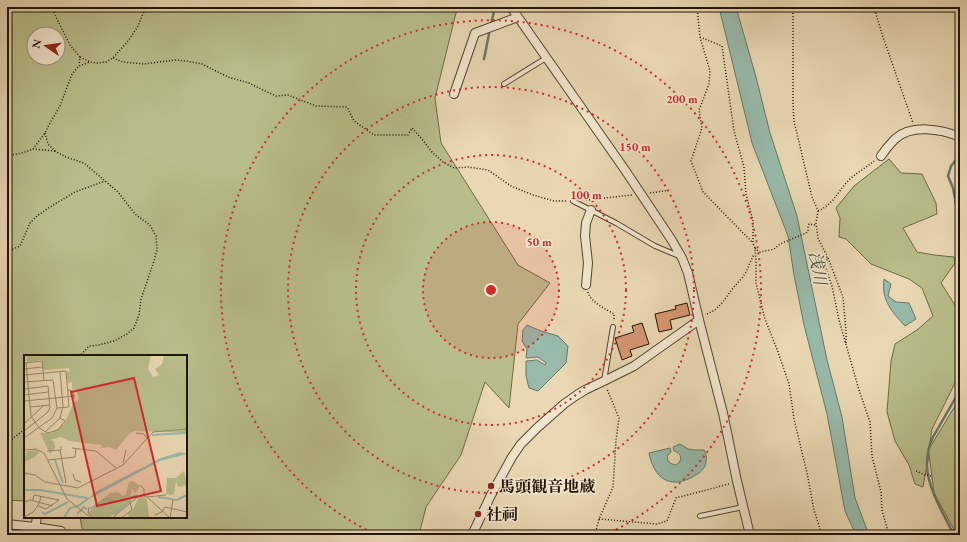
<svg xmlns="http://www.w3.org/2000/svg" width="967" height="542" font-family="'EB Garamond','Noto Serif JP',serif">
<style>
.green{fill:#b8be8b;stroke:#6c694a;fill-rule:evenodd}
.water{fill:#97baaa;stroke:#677869}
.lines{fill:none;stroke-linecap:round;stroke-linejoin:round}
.stream{stroke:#677869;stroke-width:2.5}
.building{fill:#d79772;stroke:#1f1408}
.service-casing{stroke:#524533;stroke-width:6}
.minor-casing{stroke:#524533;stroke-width:10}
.path{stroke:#1f1408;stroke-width:1.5;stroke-dasharray:1 2;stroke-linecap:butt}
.service{stroke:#f1e6ce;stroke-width:4}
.minor{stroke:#f1e6ce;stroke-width:8}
.ring{fill:none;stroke:#d62828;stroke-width:2;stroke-dasharray:2 4}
.poi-dot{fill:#8f2418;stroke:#f1e6ce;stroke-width:1.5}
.labels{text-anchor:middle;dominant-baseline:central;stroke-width:3.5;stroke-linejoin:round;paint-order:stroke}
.poi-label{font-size:16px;font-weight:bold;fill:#1f1408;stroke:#f1e6ce;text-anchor:start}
.water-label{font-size:17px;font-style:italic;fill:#494e41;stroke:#f1e6ce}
.inset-river{fill:none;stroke:#97baaa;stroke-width:2}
.inset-road{fill:none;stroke:#988a6f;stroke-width:1}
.view{fill:#d62828;fill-opacity:0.15;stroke:#d62828;stroke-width:2}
.inset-edge{fill:none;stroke:#1f1408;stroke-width:2}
.centre{fill:#d62828;stroke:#f1e6ce;stroke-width:2}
.ring-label{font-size:12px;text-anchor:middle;font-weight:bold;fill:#d62828;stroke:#f1e6ce;stroke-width:3.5;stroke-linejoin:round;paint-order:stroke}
</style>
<rect width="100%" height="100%" fill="#e9d8b3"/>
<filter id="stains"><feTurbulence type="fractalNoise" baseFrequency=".005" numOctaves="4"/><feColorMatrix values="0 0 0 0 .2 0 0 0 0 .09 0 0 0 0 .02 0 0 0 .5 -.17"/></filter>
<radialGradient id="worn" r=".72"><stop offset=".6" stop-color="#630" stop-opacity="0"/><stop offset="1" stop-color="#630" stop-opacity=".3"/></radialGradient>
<path class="green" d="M7,7H458L456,13L435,98L441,143L518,265L550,283L518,324L509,408L485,382L461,455L426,507L419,535H88L82,528L80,517H186V356H25V501L7,500ZM34,34H58V58H34Z
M889,159L901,173L922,174L936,203L937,214L903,228L917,252L934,255L954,257L955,263L941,283L960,313V373L932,429L929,449L955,406L960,394V535H957L934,493L929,454L923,487L915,484L909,465L895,441L887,412L891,361L895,344L917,330L933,316L922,288L909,279L871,264L846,239L839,237L840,218L836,208L854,186Z"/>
<path class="water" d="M719,7H736L756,77L770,133L797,216L827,360L842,417L855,498L869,535H856L845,511L827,414L804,325L794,275L788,236L752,143Z
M884,279L891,284L888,296L896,302L909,303L916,319L905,326C892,312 881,300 884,279Z
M527,325L541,331L558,336L568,346L566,363L538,391L529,388L526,376V361L537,360L545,365L546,363L538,357L526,358L527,349L522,341L523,330Z
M680,444L688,449L694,450H704C706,453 707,458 706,462C705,469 700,473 694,476C671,490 654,479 649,453L670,448L671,452L668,455C666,461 670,464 676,465C683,461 682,453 674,451L673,447Z"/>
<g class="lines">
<path class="stream" d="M491,24L495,7
M484,59L489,34
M960,155L951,166L948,176L953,188L958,215L960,219
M960,272V290
M954,535C944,515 927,487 927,465C927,456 929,445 933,437L960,390"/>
</g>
<path class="building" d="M687,303L690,315L670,320L672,329L659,332L655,314L676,309L675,306Z
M642,323L649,344L630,350L632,356L622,360L615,338L634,332L632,326Z"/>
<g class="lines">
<defs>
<path id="service" d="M504,84L546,58
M573,201L616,223L655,246L679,256
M604,381L613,327
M700,516L743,507"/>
<path id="minor" d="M511,7L625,170L671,239L682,258L688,273L699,320L723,413L737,481L750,535
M454,94L475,33L518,17
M881,156C885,150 890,144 895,139C911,124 941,129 960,137
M586,285L588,263L585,236L586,223L591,210
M7,524L35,527L61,531
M34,535L37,517
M472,535L491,495L512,457L521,444L537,428L564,404L577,395L585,390L604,381L634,366L699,320"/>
</defs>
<use href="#service" class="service-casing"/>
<use href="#minor" class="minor-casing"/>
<path class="path" d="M51,7L70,45L80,57L79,65
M697,7L700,37L710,71L709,84L699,110L702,128L691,161L703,192L753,243
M793,7V103L794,121L812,197L818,211
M874,7L883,37L913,123
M700,37L722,46L734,131L744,167L746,194L753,221V243L755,248L756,261V283L765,319L778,352L789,384L794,419L807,473L814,510L822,535
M80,57L90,62L97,63L106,62L113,58L128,41L137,28L146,7
M113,58L123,62L144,64L175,60L186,61L202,64L228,77L249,83L263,90L276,96L288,95L316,106L347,107L354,121L374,135H408L412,128L422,139L432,152L443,162L454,168L468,167L488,170L511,186L533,195L554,201H567
M45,133L48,144L55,151L66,157L84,163L118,192L135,214L150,225L156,236L157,250L154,261L141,299L139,315L134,328L127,334L114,341L99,345L89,346L80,356
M33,149L45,133L50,123L60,106L72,74L79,66L90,62
M7,156L22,153L33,149L55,151
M650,193L671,190
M586,200L632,195
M818,211L816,223L818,238L827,256L826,269L832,286L839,320L859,390L870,422L872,456L881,492L882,510L889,535
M818,211C835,203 837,192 849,180C856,173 866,168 874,161
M755,248L758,251L760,252L771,250L774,249L780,244L806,233L808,231V226L809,224L815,225
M7,252L11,250L20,246L30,223L37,216L50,207L75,192L105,181
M828,258L843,297L846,331V343
M588,292C590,302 606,309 614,314V321
M707,314L715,310L723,302L733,288L742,278L746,272L754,254
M7,443L25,429
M916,471L925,475L932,476
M599,519L657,524L667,521L676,498L729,484
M595,535L599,519L613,487L616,440L619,418L607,389"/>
<use href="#service" class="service"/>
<use href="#minor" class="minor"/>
</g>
<circle cx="491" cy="290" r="68" fill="#d62828" fill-opacity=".12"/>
<g class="ring">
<circle cx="491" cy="290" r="68"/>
<circle cx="491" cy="290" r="135"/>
<circle cx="491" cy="290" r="203"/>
<path d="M377 535A270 270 0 1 1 605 535"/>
</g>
<g class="poi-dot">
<circle cx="491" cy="486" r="4"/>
<circle cx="478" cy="514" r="4"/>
</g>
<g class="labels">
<g class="poi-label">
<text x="499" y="486">馬頭観音地蔵</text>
<text x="486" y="514">社祠</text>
</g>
<g class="water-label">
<text transform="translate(818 268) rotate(80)">浅川</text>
</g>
</g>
<g transform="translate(24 355)">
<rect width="163" height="163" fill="#e9d8b3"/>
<path d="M2,0H127L124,14L129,22L135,20L131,14L138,9L140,0H163L161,4L163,7V78L111,76L106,78L92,95L86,92L76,93L78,90L45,86L37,82L26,85L30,86L31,93L26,99L16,78H28L40,69L49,49L55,44L52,35L48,34V27L44,28L42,16L46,17L45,13L19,15L18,5L3,7ZM12,95L16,96L11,102L0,107L3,96ZM160,116L163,130L154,132L152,126L150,140L142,139L143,123H152ZM109,126L116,131L112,138L108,135L106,141L99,144H84L92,146L106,144L85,163H69L64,158L86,138L94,137L99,141L102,139L105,127ZM115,141L123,144L125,163H105L104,159L109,155Z" fill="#b8be8b"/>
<path d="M157,97L163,99L136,106L63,145L73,136L137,103Z" fill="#97baaa"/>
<path class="inset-river" d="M128,80L163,78M31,105L39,128M0,135H16L63,143M134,142L153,145L163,140M66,154L81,144L97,146L113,140M18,157L21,159L44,147M53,159L60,152L63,154M90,159L107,145M40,163L46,153L54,151L65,143"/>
<path class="inset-road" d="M1,8L18,6L20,25M2,8L7,61L15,73L24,78L34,75L41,66L36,63L39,51L36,17M0,14L18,12M0,20L42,16L45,52L33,53M0,27L29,25L33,53L28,63L0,83M0,34L24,31L26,53L23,58L0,76M44,35L49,36L50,44M0,40L24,37M0,46L51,41M6,52L26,50M0,69L20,50M21,77L36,63M112,78L120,79L123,84M48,93L72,96L92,113M0,95L12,94L20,98L43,144L67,163M36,95L42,128M23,96L37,95V91M24,105L51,102L52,93M99,108L102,95M0,118L11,120L21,127L54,133L99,110L129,77L163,74M49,119L51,125L57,127M116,130L120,134V141M123,142L142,140M9,145L10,140L35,145L22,154L14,151M0,147L6,145L29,151M65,152L64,158L69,163M131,160L138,157L141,152L163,157M0,162L9,157L15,149L17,141M88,163L116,140L123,142L146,163M97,163L108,155L106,147M146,163L149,145"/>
<path class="view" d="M110,23L137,136L73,151L47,37Z"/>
<rect width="163" height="163" class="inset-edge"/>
</g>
<circle cx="491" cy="290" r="6" class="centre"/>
<g class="ring-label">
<text x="682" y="103">200 m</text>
<text x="635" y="151">150 m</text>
<text x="586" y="199">100 m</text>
<text x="539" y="246">50 m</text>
</g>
<rect width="967" height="542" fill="none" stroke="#e9d8b3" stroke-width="24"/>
<rect x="8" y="8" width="951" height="526" fill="none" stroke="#1f1408" stroke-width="2"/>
<rect x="12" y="12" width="943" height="518" fill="none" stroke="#1f1408"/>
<g transform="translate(46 46) rotate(283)"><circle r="19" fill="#f1e6ce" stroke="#9d927f"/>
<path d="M0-3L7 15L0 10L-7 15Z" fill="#8f2418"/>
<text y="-6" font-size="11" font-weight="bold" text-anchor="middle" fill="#1f1408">N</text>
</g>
<rect width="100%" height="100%" filter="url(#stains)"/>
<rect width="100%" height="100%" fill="url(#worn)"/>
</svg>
